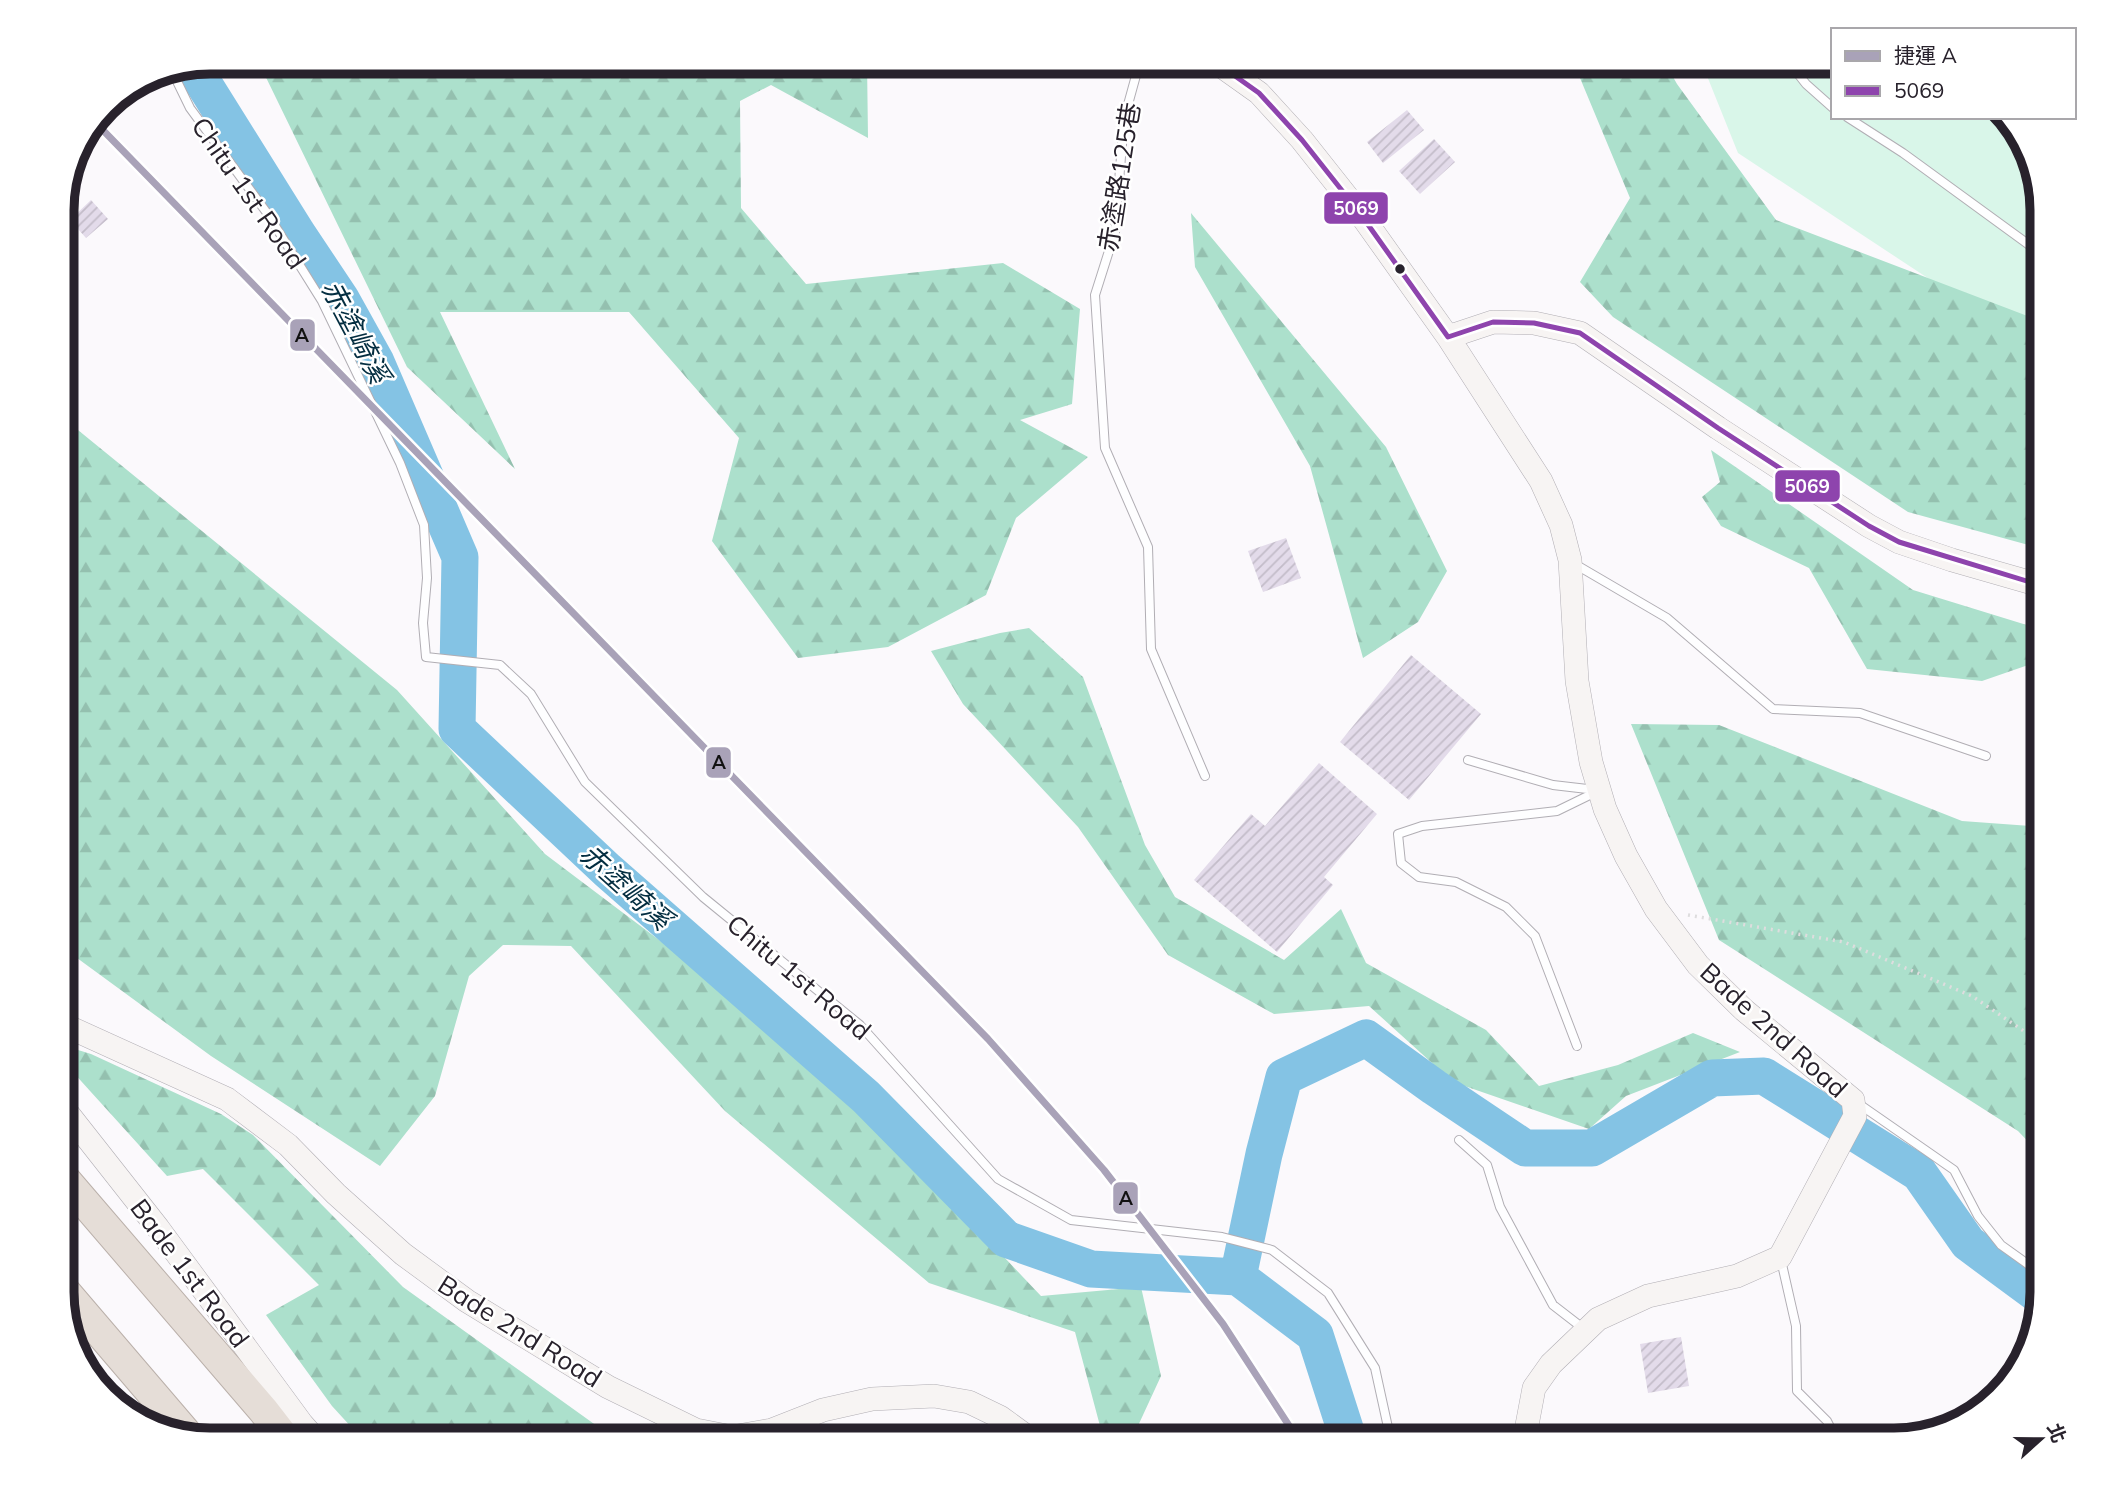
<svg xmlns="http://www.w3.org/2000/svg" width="2104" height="1502" font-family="Mulish,'Noto Sans TC',sans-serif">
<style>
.green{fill:#d9f6e9}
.forest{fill:url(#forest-firs)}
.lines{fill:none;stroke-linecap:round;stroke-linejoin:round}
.river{stroke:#84c3e4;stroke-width:37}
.building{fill:url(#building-hatch)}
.lane-casing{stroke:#b1aeb4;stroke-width:10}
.secondary-casing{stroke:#b1aeb4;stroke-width:24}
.highway-casing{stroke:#bab0aa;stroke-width:32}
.path{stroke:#deddde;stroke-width:3.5;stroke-dasharray:2 5;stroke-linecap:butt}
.lane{stroke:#fefeff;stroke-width:8}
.secondary{stroke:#f7f4f3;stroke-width:23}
.highway{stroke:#e5ddd7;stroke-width:30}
.bus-1-casing{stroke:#fff;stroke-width:10}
.bus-1{stroke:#8e44ad;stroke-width:5}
.metro-1-casing{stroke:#fff;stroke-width:12}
.metro-1{stroke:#a9a2b8;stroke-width:7}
.bus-dot{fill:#28222c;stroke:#fff;stroke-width:2.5}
.labels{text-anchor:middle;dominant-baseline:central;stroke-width:5;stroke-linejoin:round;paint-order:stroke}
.street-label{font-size:26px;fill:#28222c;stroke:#fff}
.water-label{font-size:28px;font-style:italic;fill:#042e41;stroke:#fff}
.rim{fill:none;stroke:#28222c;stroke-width:9}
.line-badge{stroke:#fff;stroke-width:2.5}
.badge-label{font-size:19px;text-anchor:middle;font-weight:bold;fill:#fff}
.pale-badge-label{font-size:19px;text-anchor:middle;font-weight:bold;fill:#111}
</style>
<defs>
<pattern id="forest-firs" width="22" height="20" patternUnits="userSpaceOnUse" patternTransform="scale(1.75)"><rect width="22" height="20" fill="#ace0cc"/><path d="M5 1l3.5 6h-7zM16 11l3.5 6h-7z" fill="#94c0af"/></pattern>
<pattern id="building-hatch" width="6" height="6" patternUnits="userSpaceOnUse" patternTransform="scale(1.75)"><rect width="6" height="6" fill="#e3dbea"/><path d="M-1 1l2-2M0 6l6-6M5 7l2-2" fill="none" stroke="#c3bcc9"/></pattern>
</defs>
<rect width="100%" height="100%" fill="#fbf9fc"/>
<path class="green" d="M1701,61H1833V117H2006L2027,143L2043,209V354L1738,153Z"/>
<path class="forest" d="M258,61H614L659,73L660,61H867L868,138L771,85L740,101L741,208L806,284L1003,263L1080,309L1072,404L1020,420L1088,457L1016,518L986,595L888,647L798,658L712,541L739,438L629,312H440L515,469L407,367Z
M1577,61H1664L1677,84L1776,220L2043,322V549L1908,512L1613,317L1580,282L1630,198L1575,66Z
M1191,213L1386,447L1447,571L1418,622L1363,658L1310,466L1195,267Z
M62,417L397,690L545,854L813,1056L1041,1296L1141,1287L1161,1376L1131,1441H1104L1075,1332L929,1283L725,1111L571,946L503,945L469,976L435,1096L380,1166L211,1056L62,947Z
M1711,450L1913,590L2043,630V660L1982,681L1867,669L1809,568L1721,526L1702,497L1720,482Z
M1029,628L1083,677L1145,845L1175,897L1284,960L1341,909L1366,963L1486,1030L1539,1086L1618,1065L1693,1033L1740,1052L1626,1096L1589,1129L1453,1082L1369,1006L1274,1014L1168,955L1078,827L963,704L931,651L1000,633Z
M1631,724L1719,725L1962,821L2043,827V1157L2018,1131L1719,940Z
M62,1045L91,1054L221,1114L253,1135L403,1287L597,1426L645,1441H364L332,1406L266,1315L319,1285L203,1169L167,1176L62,1060Z"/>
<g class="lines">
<path class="river" d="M192,65L297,233L341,299L376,362L460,557L457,729L607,870L866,1097L1006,1239L1091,1269L1238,1277L1315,1335L1349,1441
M1238,1277L1264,1154L1284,1077L1366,1038L1434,1087L1525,1148H1592L1712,1078L1764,1076L1919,1173L1968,1243L2041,1297"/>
</g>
<path class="building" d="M1407,110L1424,130L1383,163L1367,142Z
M1434,139L1455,162L1420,194L1399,171Z
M91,200L108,219L86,238L70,220Z
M1286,538L1301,578L1263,592L1248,551Z
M1411,655L1481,714L1409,800L1340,742Z
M1319,763L1377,814L1324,877L1333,885L1277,952L1194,880L1251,814L1265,826Z
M1681,1337L1689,1386L1648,1393L1640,1344Z"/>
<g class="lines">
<defs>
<path id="lane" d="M1140,61L1124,119L1115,232L1095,295L1105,448L1148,547L1151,649L1205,776
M1788,61L1806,84L1833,108
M171,69L190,108L267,213L322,301L400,463L424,525L427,578L423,623L426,657L500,665L531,694L585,782L703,897L860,1025L998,1179L1071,1220L1222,1237L1272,1250L1328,1293L1375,1368L1391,1441
M1847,117L1903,153L2043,255
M1573,563L1667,618L1773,709L1860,713L1986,756
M1468,760L1553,785L1596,790
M1577,1046L1535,936L1506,907L1456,882L1419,877L1401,863L1398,834L1422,826L1557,811L1598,791
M1859,1104L1954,1170L1978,1216L2001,1245L2043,1275
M1459,1140L1487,1165L1500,1207L1553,1305L1584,1329
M1781,1260L1796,1326L1797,1391L1827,1421L1837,1441"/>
<path id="secondary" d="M1214,61L1259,93L1302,140L1359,212L1448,337L1541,481L1561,525L1570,560L1577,681L1591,762L1605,809L1626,856L1656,909L1698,965L1744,1010L1853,1100L1855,1116L1780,1257L1737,1276L1648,1296L1598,1319L1551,1364L1534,1388L1524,1441
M1448,337L1493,322L1534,323L1580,333L1718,428L1869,526L1899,542L1952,560L2043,586
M62,1024L227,1099L288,1145L336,1194L403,1254L467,1301L608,1387L696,1430L732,1437L772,1430L823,1410L872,1399L934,1396L969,1402L1000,1417L1033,1441
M62,1106L158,1228L302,1424L317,1441"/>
<path id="highway" d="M62,1176L263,1410L287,1441
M62,1288L186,1433"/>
</defs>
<use href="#lane" class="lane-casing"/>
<use href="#secondary" class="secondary-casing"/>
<use href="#highway" class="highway-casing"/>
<path class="path" d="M1688,915L1844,942L1972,996L2043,1044"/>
<use href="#lane" class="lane"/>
<use href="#secondary" class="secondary"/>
<use href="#highway" class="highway"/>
<defs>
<path id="bus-1" d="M1214,61L1259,93L1302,140L1359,212L1448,337L1493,322L1534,323L1580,333L1718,428L1869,526L1899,542L2043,586"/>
</defs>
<use href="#bus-1" class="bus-1-casing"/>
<use href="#bus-1" class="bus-1"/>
<defs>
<path id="metro-1" d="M94,121L988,1039L1104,1170L1223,1324L1299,1441"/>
</defs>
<use href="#metro-1" class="metro-1-casing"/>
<use href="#metro-1" class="metro-1"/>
</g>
<circle class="bus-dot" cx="1400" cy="269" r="6"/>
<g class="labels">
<g class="street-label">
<text transform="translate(1119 177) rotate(-81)">赤塗路125巷</text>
<text transform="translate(249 193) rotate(55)">Chitu 1st Road</text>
<text transform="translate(799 977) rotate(40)">Chitu 1st Road</text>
<text transform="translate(1774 1030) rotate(42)">Bade 2nd Road</text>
<text transform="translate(190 1273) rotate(53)">Bade 1st Road</text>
<text transform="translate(520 1331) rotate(32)">Bade 2nd Road</text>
</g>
<g class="water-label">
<text transform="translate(356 331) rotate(62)">赤塗崎溪</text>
<text transform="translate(626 886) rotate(42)">赤塗崎溪</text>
</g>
</g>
<path d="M0 0H2104V1502H0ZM210 74H1894A136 136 0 0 1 2030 210V1292A136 136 0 0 1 1894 1428H210A136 136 0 0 1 74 1292V210A136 136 0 0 1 210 74Z" fill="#fff" fill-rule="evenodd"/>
<path class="rim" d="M210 74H1894A136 136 0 0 1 2030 210V1292A136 136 0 0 1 1894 1428H210A136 136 0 0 1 74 1292V210A136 136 0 0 1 210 74Z"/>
<g class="line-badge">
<rect x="1323" y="191" width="66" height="34" rx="7" fill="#8e44ad"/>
<rect x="289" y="318" width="27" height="34" rx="7" fill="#a9a2b8"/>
<rect x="1774" y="469" width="67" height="34" rx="7" fill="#8e44ad"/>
<rect x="705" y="746" width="27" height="33" rx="7" fill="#a9a2b8"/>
<rect x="1112" y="1181" width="27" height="34" rx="7" fill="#a9a2b8"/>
</g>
<g class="badge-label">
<text x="1356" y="215">5069</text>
<text x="1807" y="493">5069</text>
</g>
<g class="pale-badge-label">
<text x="302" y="342">A</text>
<text x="719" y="769">A</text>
<text x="1126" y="1205">A</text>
</g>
<rect x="1831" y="28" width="245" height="91" fill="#ffffff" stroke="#a9a7ab" stroke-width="2"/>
<rect x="1845" y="51" width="35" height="10" fill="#a9a2b8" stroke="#a9a7ab" stroke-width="2"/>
<text x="1894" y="63" font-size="21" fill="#28222c">捷運 A</text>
<rect x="1845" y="86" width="35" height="10" fill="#8e44ad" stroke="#a9a7ab" stroke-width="2"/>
<text x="1894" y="98" font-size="21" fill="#28222c">5069</text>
<g transform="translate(2041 1439) rotate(69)" stroke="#ffffff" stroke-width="5" paint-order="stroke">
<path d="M0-5L12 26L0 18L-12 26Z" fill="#28222c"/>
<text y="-10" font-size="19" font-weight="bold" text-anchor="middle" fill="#28222c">北</text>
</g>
</svg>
